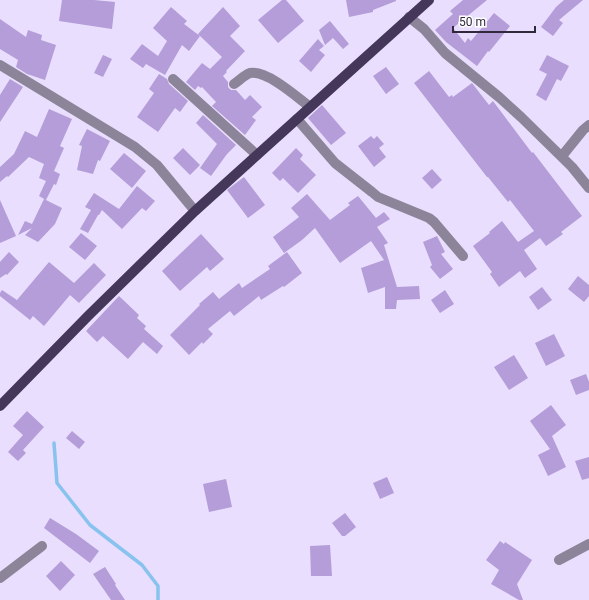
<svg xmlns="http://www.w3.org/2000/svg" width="589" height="600" font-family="Roboto,sans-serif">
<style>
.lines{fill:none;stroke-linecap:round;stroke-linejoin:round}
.stream{stroke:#88c2ee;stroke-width:3.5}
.building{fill:#b49dd8}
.minor{stroke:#8c8499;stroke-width:10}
.major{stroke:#45375a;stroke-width:10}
</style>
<rect width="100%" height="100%" fill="#e9defd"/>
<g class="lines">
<path class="stream" d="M54,443L57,483L90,525L142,565L158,586V600"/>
</g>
<path class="building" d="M62,0H94L115,2L112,29L59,21Z
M282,0H286L304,21L278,43L258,20Z
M346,0H396V1L373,10V12L349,17Z
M463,0H487L453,28L465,43L468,38L471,41L494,13L510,26L489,52L488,51L477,66L446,42L435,30L453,14L450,11Z
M564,0H583L559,20L563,23L553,36L541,27L556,7Z
M171,7L187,21L184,24L200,36L189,51L182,45L165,75L146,64L143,68L130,59L142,44L158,56L167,41L153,28Z
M223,7L240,26L230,36L245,51L226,71L227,72L223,76L228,82V87L231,90H236L245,100L250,95L262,107L252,117L256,120L245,135L212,106L216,102L202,87L201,88L198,86L195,90L186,82L202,63L210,69L222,57L198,34Z
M0,19L26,37L28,30L42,35L41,40L56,45L45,80L27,74L16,67L18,60L0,49Z
M330,21L349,44L343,49L333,38L325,45L319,30Z
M318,39L324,46L319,50L325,55L311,72L299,61Z
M103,55L112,59L103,77L94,73Z
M547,55L569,66L561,81L557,79L546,101L536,95L547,74L539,70Z
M386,67L399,84L386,94L373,76Z
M429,71L449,97L452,95L453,97L472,83L489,105L493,101L532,153L533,152L582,216L561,232L563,234L546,246L540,238L524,250L537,269L525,278L520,271L499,287L490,274L492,272L473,246L490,233L489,232L502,221L518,242L534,231L510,200L508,202L488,177H487L414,83Z
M159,74L167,79L169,84L188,101L180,112L175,108L158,132L137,117L154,93L149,89Z
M10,79L23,87L0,122V95Z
M322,105L346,133L331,145L308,118Z
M49,109L72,119L60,146L64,148L54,171L60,174L56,185L54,184L46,200L39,196L46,181L39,178L44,164L29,157L8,177L7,176L0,182V167L14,154L25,131L37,137Z
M203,115L236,145L227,154L211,176L200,168L217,144L196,123Z
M87,129L110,141L100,161L98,160L93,174L77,170L82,146L79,145Z
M371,136L374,139L377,136L384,144L379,148L386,157L374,167L358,146Z
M183,148L200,165L190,175L173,158Z
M296,148L303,155L300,159L316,175L298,193L283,178L280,181L272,173Z
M124,153L146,171L132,188L110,169Z
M432,169L442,180L432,189L422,178Z
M244,177L265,205L248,218L227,190Z
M137,186L155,201L146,211L142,208L122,229L102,210L99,215H98L88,233L80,229L91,210L85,207L94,193L119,209Z
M307,194L330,220L350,205L348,203L358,196L376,218L384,212L390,219L377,227L388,243L384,245L397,287L419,286L420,299L397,300L396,309H385V287L368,293L361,268L384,260L371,241L340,263L315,228L302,240L284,253L273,237L299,217L291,208Z
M44,199L62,208L55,224L38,242L25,235L32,228L18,235L25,221L32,224Z
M0,200L16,236L0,243Z
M81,233L97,246L85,260L69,247Z
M201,234L224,259L210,271L207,267L180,291L162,271Z
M437,236L445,252L441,254L453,269L440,279L430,267L432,265L423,242Z
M9,252L19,262L7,275L6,274L0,278V262Z
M287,252L302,273L284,287L283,286L261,300L259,296L234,316L230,311L208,329L213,334L203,344L202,342L189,355L170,335L200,305L199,304L213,292L219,299L239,283L242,288L270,269L268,266Z
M49,262L74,283L94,263L106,275L79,303L70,295L44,326L33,316L30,320L0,296V293L2,290L17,300Z
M578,276L589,285V296L584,302L568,289Z
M542,287L552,300L538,310L529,297Z
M445,290L454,304L440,313L431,300Z
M119,296L139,315L137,318L146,326L144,329L163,346L157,354L143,342L128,359L103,336L97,342L86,331Z
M554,334L565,356L546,366L535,343Z
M514,355L528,378L509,390L494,367Z
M586,374L589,382V390L576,395L570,380Z
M551,405L566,425L552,436L566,467L548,476L538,455L550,449L530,421Z
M27,411L44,427L23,450L26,453L18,461L8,452L23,435L13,426Z
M72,431L85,442L79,449L66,438Z
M589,457V478L582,480L575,461Z
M387,477L394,493L380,499L373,483Z
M226,479L232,507L209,512L203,484Z
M345,513L356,527L345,536H342L332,523Z
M50,518L76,534L99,551L90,563L44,528Z
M500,541L504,544L505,542L532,560L517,584L523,600H519L491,584L499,570L486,560Z
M330,545L332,576H311L310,546Z
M61,561L75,575L60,591L46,576Z
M105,567L116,584L115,585L125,600H111L93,574Z"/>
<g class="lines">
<path class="minor" d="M409,17L424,29L445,53L499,97L521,117L572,167L589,188
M0,65L135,147L157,165L195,211
M173,79L257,155
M234,84C239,81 244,75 250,73C267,70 297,97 310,107
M297,119L335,163L372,192L378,197L429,218L434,222L463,256
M562,156L583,130L589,125
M559,560L589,544
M0,578L42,546"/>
<path class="major" d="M0,406L88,316L195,211L429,0"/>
</g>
<path d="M453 26v6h82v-6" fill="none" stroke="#30293c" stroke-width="2"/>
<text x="459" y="26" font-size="12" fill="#30293c" stroke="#ffffff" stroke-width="3" paint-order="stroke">50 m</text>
</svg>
